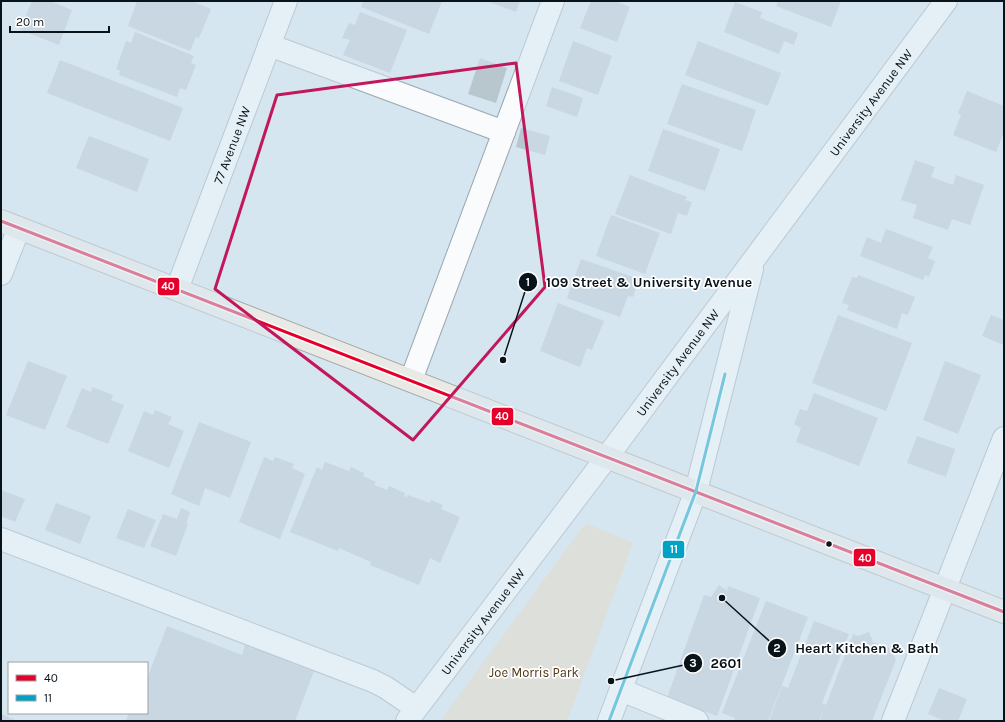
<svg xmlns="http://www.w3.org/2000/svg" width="1005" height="722" font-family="Karla,sans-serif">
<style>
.green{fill:#e7d7c0}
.building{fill:#b8c6ce}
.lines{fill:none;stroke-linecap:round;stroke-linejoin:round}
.minor-casing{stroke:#9aa7b0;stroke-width:24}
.major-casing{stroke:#a4a5a2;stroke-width:24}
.minor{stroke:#f9fbfd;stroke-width:22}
.major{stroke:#e9e9e5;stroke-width:22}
.bus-1-casing{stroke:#fff;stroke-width:6}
.bus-2-casing{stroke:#fff;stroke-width:6}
.bus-1{stroke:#e4002b;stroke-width:3}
.bus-2{stroke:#00a2c5;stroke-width:3}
.marked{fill:none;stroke:#c2185b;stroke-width:3;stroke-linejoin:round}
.bus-dot{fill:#08131a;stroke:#fff;stroke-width:1.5}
.labels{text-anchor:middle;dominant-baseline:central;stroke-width:3.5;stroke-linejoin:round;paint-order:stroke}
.street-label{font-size:13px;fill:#08131a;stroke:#fff}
.park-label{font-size:13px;fill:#503716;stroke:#fff}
.leader{fill:none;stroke:#08131a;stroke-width:1.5}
.callout-dot{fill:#08131a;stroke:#fff;stroke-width:1.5}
.mark-label{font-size:12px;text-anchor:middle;font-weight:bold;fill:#fff}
.callout-label{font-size:14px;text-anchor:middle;font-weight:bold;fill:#08131a;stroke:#fff;stroke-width:3.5;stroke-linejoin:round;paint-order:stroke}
.line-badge{stroke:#fff;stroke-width:1.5}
.badge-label{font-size:11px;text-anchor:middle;font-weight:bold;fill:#fff}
</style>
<rect width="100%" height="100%" fill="#d5e6f1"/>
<path class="green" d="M588,524L633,543L567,721H440L581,529Z"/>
<path class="building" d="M32,1H50L72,10L59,45L20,30Z
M137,1H192L211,9L199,38L196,37L190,51L128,26Z
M363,1H442L429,34L361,7Z
M486,1H520L516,12Z
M591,1H615L630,7L617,42L580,28Z
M778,1H841L831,27L776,6Z
M735,2L762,12L760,18L798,33L794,45L784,41L779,54L724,32Z
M360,12L407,30L390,73L343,55L350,40L342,38L349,23L355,25Z
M135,32L194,56L191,63L196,65L186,90L180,88L177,97L119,75L120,71L116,69L126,41L131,43Z
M573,41L612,56L598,95L559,81Z
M698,41L781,73L768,106L685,75Z
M480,58L507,68L496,103L468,94Z
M60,60L183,108L170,141L47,93Z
M682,84L756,110L742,151L667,124Z
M552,87L583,98L577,117L546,106Z
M967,91L1004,106V132L996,152L953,135L961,115L958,113Z
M521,128L550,136L545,155L516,147Z
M663,129L720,149L705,191L648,171Z
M89,136L149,159L137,192L76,168Z
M915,160L935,167L931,177L953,185L956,175L984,185L970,225L952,219L948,230L913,218L917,205L901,200Z
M630,175L687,197L685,200L692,202L687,216L678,213L671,234L615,214Z
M611,215L660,233L645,274L596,256Z
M886,229L933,247L928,258L935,261L929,277L925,275L923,280L860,256L867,237L881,243Z
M581,259L639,279L633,297L628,296L620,317L567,298Z
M858,275L915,297L908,315L902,313L897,329L847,310L849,305L842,303L852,277L857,278Z
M558,303L604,321L592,350L587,348L580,367L540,351Z
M838,315L912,343L886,411L812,383Z
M991,315L1004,320V345L982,336Z
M28,361L67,376L45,430L6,415Z
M945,361L981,375L958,434L923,420Z
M92,387L113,395L111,400L124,405L108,444L66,427L82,388L91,392Z
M814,393L878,418L859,466L796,442L801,428L794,424L800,409L807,411Z
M155,410L172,417L168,424L184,431L169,468L128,451L144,411L153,415Z
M199,422L251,442L230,498L205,488L199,506L171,494Z
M917,436L955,449L946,477L907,463Z
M264,457L273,461L275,457L294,464L292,468L305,474L280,539L239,522Z
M325,462L349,471L351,467L364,473L363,476L376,482L374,485L387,490L389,486L405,493L404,496L407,497L408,495L430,503L431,500L443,505L441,509L460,517L440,563L430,558L419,585L370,565L371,562L339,548L338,551L290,532L317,467L322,470Z
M1,490L25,499L15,522L1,516Z
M56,503L91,516L80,544L45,530Z
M181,508L190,512L186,523L188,524L176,556L150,546L163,514L177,519Z
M128,509L156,520L144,548L116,538Z
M719,585L727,591L728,586L760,598L717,716L667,698L704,595L711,597Z
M766,601L808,617L768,721H734L735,718L722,713Z
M814,621L849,634L822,703L826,705L853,634L858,636L869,632L873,642L891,649L890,652L894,655L896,660L872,721H820L825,707L819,721H769L782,686L788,688Z
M167,626L242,655L245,645L254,649L256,644L293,658L291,663L314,671L295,721H126L129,713H147V679Z
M939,688L967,699L958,721H945L928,714Z
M1,714L18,721H1Z"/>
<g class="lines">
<defs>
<g id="minor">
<path d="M269,45L504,132"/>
<path d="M1,274L19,228"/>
<path id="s1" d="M177,289L286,1"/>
<path d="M411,380L553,1"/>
<path d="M1,539L373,681L385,687L416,708"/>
<path d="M621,690L697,721"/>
<path id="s2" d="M407,721L607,457L946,1"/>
<path d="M609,721L696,491L752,269"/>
<path d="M893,721L1004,438"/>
</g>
<path id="major" d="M1,221L1004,612"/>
</defs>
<use href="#minor" class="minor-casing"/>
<use href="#major" class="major-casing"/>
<use href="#minor" class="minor"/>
<use href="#major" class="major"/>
<defs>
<path id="bus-1" d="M1,221L1004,612"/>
<path id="bus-2" d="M609,721L696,491L725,374"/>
</defs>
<use href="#bus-1" class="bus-1-casing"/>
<use href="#bus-2" class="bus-2-casing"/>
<use href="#bus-1" class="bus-1"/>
<use href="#bus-2" class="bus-2"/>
</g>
<path d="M0 0H1005V722H0ZM516,63L545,287L413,440L215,289L277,95Z" fill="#d5e6f1" fill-opacity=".55" fill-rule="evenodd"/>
<path class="marked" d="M516,63L545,287L413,440L215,289L277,95Z"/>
<circle class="bus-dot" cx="829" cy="544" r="3.5"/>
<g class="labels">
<g class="street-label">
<text stroke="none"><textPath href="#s2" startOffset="773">University Avenue NW</textPath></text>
<text stroke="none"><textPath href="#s1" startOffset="154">77 Avenue NW</textPath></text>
<text stroke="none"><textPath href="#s2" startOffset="449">University Avenue NW</textPath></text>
<text stroke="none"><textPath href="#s2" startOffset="125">University Avenue NW</textPath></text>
</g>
<g class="park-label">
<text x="534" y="672">Joe Morris Park</text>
</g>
</g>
<path class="leader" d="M503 360L528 282M722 598L777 648M611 681L693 663"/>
<g class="callout-dot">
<circle cx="503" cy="360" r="4"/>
<circle cx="722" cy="598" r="4"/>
<circle cx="611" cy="681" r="4"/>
<circle cx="528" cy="282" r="10"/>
<circle cx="777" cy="648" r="10"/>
<circle cx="693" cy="663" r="10"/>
</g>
<g class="mark-label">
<text x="528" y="286">1</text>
<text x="777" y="652">2</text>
<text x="693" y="667">3</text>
</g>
<g class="callout-label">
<text x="649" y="287">109 Street &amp; University Avenue</text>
<text x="867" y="653">Heart Kitchen &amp; Bath</text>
<text x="726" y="668">2601</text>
</g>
<g class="line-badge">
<rect x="157" y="277" width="23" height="19" rx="4" fill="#e4002b"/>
<rect x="491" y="407" width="23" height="19" rx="4" fill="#e4002b"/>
<rect x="662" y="540" width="23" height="19" rx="4" fill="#00a2c5"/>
<rect x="853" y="548" width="23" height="19" rx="4" fill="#e4002b"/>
</g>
<g class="badge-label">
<text x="168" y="290">40</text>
<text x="502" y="420">40</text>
<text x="674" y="553">11</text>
<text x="865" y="562">40</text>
</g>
<rect width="1005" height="722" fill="none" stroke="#08131a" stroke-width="4"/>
<rect x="8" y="662" width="140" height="52" fill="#ffffff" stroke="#9ca1a3"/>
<rect x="16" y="675" width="20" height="6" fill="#e4002b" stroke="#9ca1a3"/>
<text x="44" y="682" font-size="12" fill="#08131a">40</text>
<rect x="16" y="695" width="20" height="6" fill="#00a2c5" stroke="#9ca1a3"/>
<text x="44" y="702" font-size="12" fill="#08131a">11</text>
<path d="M10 26v6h99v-6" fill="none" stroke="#08131a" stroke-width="2"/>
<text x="16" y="26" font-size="12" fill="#08131a" stroke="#ffffff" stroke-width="3" paint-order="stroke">20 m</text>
</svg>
